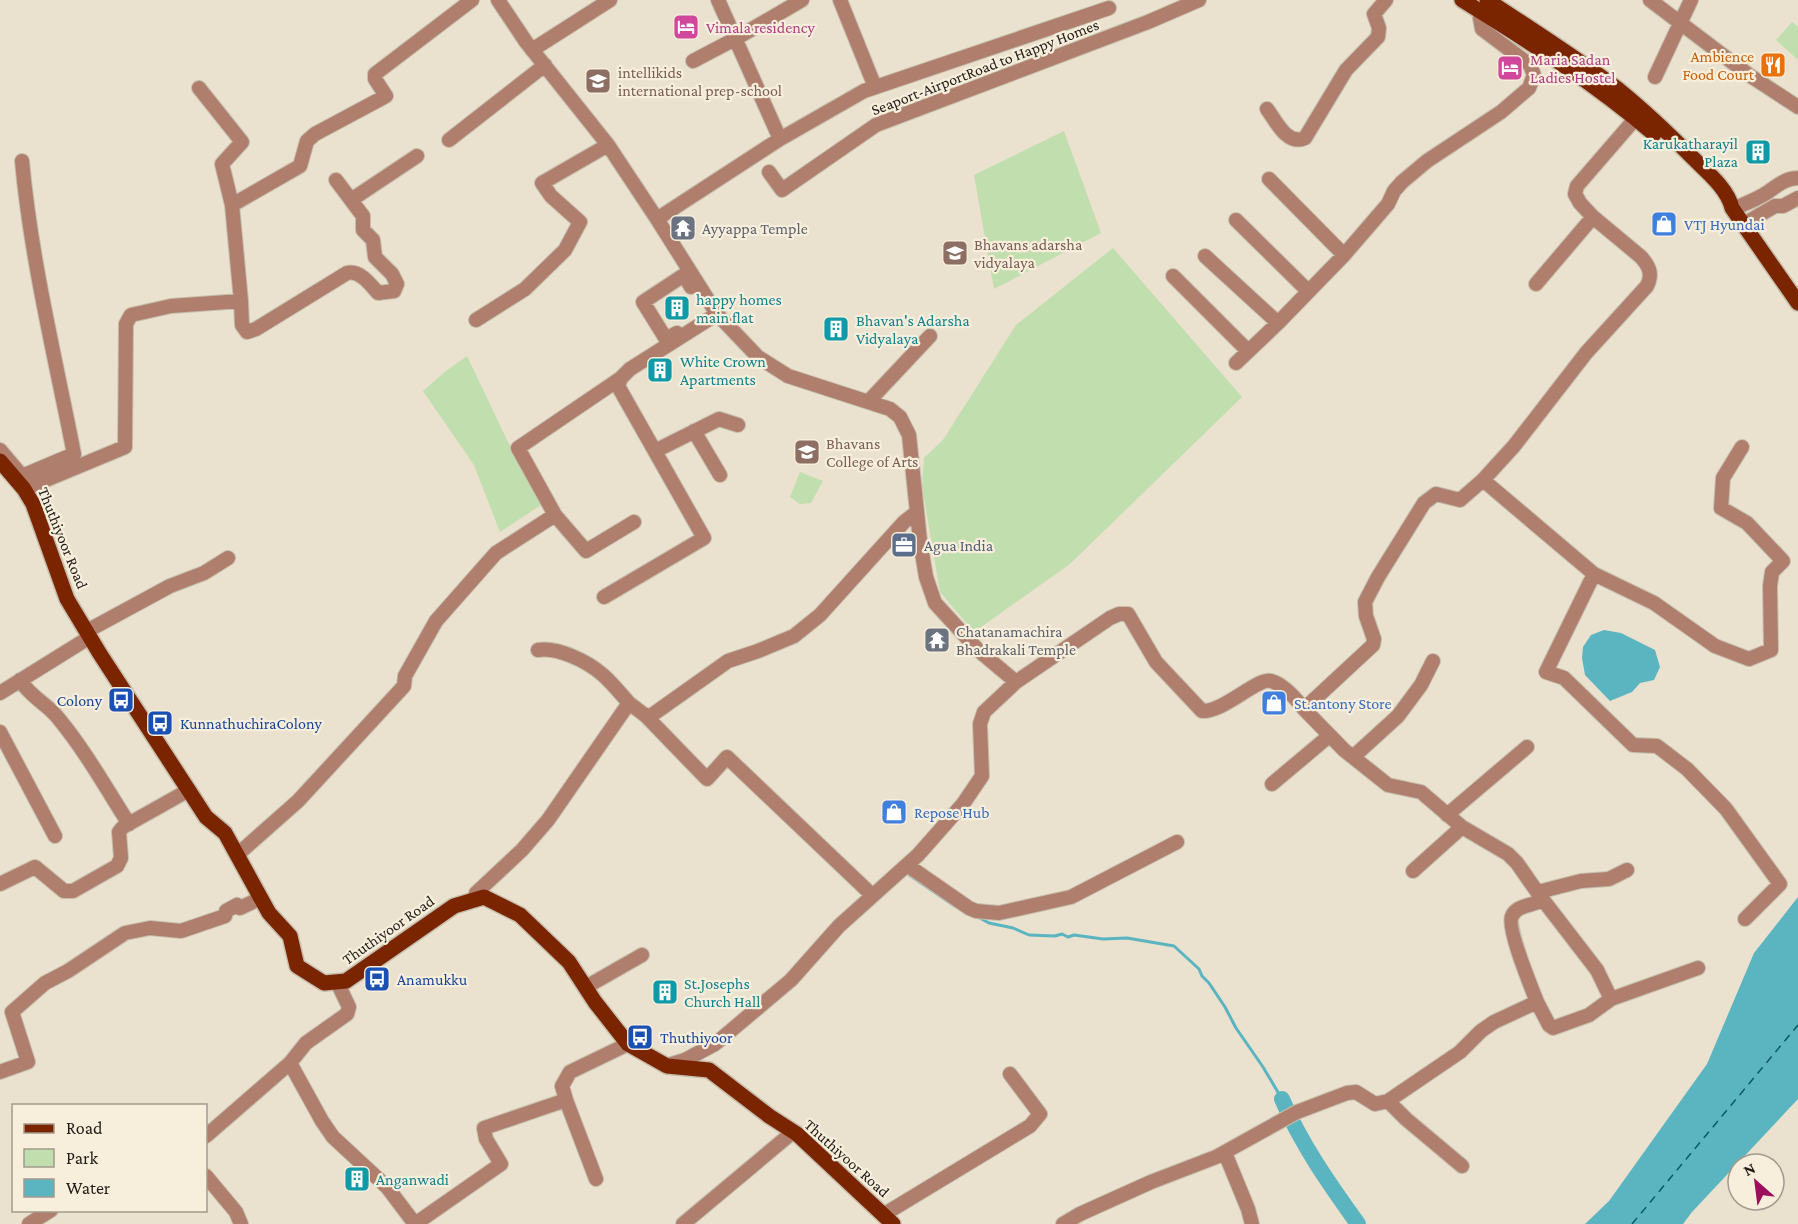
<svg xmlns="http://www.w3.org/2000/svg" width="1798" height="1224" font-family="'Crimson Pro',serif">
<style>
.green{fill:#c1deae}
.water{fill:#5ab5c1}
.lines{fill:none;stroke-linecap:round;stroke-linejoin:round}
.stream{stroke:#5ab5c1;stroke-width:3}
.river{stroke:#5ab5c1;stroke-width:16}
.ferry{stroke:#095a63;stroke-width:1.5;stroke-dasharray:8 6;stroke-linecap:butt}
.minor-casing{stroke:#c6bead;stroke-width:16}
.major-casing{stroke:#c6bead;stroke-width:18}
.minor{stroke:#af7e6d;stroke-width:14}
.major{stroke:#7b2500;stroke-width:15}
.labels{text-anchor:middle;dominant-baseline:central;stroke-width:4.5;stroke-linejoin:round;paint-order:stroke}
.hotel-label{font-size:16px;fill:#b23c85;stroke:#f8eedc;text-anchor:start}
.food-label{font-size:16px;fill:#c56008;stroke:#f8eedc;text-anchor:end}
.street-label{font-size:16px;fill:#201c16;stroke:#f8eedc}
.education-label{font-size:16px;fill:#785e54;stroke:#f8eedc;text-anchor:start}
.culture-label{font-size:16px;fill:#0d838f;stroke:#f8eedc;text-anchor:start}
.shop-label{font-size:16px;fill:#366cbe;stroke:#f8eedc;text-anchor:start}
.worship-label{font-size:16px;fill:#5b616d;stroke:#f8eedc;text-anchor:start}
.service-label{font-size:16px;fill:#4e5e75;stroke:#f8eedc;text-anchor:start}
.transit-label{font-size:16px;fill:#164399;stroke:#f8eedc;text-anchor:start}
</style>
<rect width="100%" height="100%" fill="#eae1ce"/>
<path class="green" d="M1792,22L1798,27V60L1776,40Z
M1064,131L1101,233L994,289L974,175Z
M1113,248L1242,397L1070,564L974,632L940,592L922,486L924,458L943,440L1016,325Z
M467,356L506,438L541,505L500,532L474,465L423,391L446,371Z
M800,472L823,481L811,503L800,504L790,497Z"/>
<path class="water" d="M1604,630L1621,633L1655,650L1660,667L1654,680L1640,683L1632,692L1610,701L1585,675L1582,658L1583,647L1591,635Z
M1798,897V1099L1692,1212L1683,1224H1585L1609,1201L1707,1064L1754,953Z"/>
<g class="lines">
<path class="stream" d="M905,872L956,907
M978,917L989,923L1013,928L1029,935L1055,936L1062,934L1068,937L1074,935L1103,939L1127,938L1174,946L1199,969L1202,976L1209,983L1225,1007L1236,1028L1263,1067L1282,1099"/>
<path class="river" d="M1282,1099C1301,1144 1330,1185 1358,1224"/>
<path class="ferry" d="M1632,1224L1798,1025"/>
<defs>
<path id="minor" d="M498,0L526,42L608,145L657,219
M718,0L780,139
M840,0L875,87
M1650,0L1749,75L1798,107
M532,50L610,0
M693,61L735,39L802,0
M1655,77L1691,0
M199,88L242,142L222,164L232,205
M1267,109C1276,121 1287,146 1305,138L1346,70L1378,37L1379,28L1374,14L1386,0
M449,140L545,65
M769,172L782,190L876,125L1148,22L1199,0
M1269,179L1344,255
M351,200L417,156
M1733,209C1744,204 1758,199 1768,192C1778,185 1786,178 1798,178
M1236,220L1308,291
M1744,224L1775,206H1783L1798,198
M1205,256L1278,323
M1173,276L1248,351
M1536,284L1593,217
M241,301L242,325L247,332L256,329L347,273C360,270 370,284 378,293L394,291L397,284L392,274L375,257L373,240L363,230V216L336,180
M476,320L525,289L565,250L580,222L551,196L542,183L608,145
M677,333L666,339L643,302L684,275L691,287
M1236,363L1278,323L1344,255L1388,204L1394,191L1402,182L1427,161L1501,112L1529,88L1534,75L1530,65L1482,29L1480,18L1486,6
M868,402L930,336
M694,431L720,475
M0,450L22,476L74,454C55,357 31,259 22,161
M655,451L719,419L738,425
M1483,480L1594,574L1654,603L1715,646L1749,659L1771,650L1770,586L1772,572L1783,561L1747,523L1721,508L1723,478L1742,447
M24,489L125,447L126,324L131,315L171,306L241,301L232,205L300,166L307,141L315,134L386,96L375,79V74L472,0
M555,515L586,551L634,522
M1594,574L1546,672L1564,678L1633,745L1657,746L1687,769L1726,809L1780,884L1745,919
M604,597L704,538L618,386L621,378L630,369L717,314
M87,631L170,586L204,573L228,558
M538,650C558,647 587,661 603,675C612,683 621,694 629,703
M20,680C32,699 47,703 59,719C86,752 106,788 129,824
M1016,682L1110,618L1119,614H1128L1156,662L1202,711C1224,712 1258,677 1271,681C1283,684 1297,700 1304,709L1373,645L1374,639L1366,616L1365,602L1378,577L1424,503L1436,494L1460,500L1483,480L1514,446L1586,353L1647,286C1653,274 1649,266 1641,257L1593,217L1580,203L1575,194L1577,186L1641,112
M0,693L90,637
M646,716L707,779L727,757L872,895
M0,732L55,836
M1353,757L1398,716L1421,685L1433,661
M1272,784L1329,736
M1447,815L1527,747
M237,855L298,801L404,686L405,676L436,621L496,553L555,515L518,448L621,378
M907,865L969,908L976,911L999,913L1071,897L1177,842
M1413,871L1462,827
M0,884L35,867L64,891H73L117,866L121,858L119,832L123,827L189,790
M1538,892L1581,881L1609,879L1627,870
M1540,896L1597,970L1611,999
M475,900L476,893L522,850L548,820L629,703L646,716L652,715L728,661L758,651L794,636L820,615L904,522L917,512
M337,982L349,1007L347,1014L306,1043L290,1063L322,1121L333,1137L387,1187L415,1224
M586,987L642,955
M1537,1002L1549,1025L1553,1028L1589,1015L1611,999L1698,968
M669,1065L685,1060L715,1044L791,980L839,926L918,855L963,804L982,776L980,724L984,712L1016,682L978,650L935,603L926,577L920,541L909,435L900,417L890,409L788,376L758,357L717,314L657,219L780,139L864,91L1109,8
M0,1072L28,1062L12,1012L45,983L68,971L125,933L150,928L181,931L225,916L226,911L237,905L240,908L261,898
M566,1100L596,1179
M1388,1101L1406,1119L1462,1166
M206,1136L290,1063
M1225,1153L1248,1209L1252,1224
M206,1176L236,1212L241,1224
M883,1215L1030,1126L1040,1114L1010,1074
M29,1224L51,1210
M415,1224L501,1164L486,1139L484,1128L566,1100L562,1086L570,1072L628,1044
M683,1224L793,1132
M1063,1224L1080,1214L1151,1182L1216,1157L1297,1112L1347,1093L1356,1092L1375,1104L1388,1101L1460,1052L1481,1031L1494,1022L1537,1002C1532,989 1506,926 1512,916C1517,905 1531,906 1540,901V896L1517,863L1508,854L1462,827L1421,792L1388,785L1344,750L1304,709"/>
<path id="major" d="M1462,0C1528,41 1595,83 1654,134
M1487,0C1531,29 1577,58 1619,90C1645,111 1670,135 1693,158C1707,172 1728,189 1732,208L1798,303
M0,461L24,489L33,504L67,599L100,654L206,817L225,833L269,913L290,936L297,966L324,983L346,981L454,906L484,897L520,915L569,962L595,1002L628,1044L667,1066L709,1070L769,1116L797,1134L893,1224"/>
</defs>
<use href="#minor" class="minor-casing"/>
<use href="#major" class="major-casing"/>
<use href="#minor" class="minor"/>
<use href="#major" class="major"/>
</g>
<defs>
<symbol id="hotel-square" viewBox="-11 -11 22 22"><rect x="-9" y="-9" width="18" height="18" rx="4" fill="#d1479c" stroke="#f8eedc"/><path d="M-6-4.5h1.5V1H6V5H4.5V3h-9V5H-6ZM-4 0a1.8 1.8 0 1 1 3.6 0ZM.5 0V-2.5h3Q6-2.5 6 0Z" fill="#fff"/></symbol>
<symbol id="restaurant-square" viewBox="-11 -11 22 22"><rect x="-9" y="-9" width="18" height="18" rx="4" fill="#e8710a" stroke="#f8eedc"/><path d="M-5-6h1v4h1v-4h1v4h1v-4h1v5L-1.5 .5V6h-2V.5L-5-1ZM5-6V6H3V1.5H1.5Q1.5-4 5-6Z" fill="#fff"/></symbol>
<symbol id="school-square" viewBox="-11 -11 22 22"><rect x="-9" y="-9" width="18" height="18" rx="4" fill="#8d6e63" stroke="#f8eedc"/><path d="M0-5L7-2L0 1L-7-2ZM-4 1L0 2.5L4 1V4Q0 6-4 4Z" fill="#fff"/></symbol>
<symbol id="building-square" viewBox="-11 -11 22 22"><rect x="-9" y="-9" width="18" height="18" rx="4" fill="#0f9aa8" stroke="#f8eedc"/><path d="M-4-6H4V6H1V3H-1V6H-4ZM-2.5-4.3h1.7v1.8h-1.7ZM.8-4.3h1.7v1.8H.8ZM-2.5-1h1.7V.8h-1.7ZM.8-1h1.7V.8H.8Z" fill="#fff"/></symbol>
<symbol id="shop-square" viewBox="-11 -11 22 22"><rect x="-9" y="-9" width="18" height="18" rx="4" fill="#3f7fe0" stroke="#f8eedc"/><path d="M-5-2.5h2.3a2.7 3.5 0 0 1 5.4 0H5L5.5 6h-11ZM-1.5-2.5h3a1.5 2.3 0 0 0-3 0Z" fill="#fff"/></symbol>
<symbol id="temple-square" viewBox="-11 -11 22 22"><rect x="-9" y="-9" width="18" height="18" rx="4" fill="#6b7280" stroke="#f8eedc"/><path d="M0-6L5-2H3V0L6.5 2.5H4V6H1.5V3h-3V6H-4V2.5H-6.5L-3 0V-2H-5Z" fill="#fff"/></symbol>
<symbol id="university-square" viewBox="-11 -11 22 22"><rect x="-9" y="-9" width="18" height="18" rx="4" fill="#8d6e63" stroke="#f8eedc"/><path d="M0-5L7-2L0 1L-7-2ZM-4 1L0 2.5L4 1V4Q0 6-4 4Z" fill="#fff"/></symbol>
<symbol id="office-square" viewBox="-11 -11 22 22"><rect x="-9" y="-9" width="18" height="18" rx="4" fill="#5c6f8a" stroke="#f8eedc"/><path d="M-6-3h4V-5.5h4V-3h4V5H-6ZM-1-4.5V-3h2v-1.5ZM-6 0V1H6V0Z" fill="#fff"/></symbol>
<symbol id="bus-square" viewBox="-11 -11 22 22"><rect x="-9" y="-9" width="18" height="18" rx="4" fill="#1a4fb4" stroke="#f8eedc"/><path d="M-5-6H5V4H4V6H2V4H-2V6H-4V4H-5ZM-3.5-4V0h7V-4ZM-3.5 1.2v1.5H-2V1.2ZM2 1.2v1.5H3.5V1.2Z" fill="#fff"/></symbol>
</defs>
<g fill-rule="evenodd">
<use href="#hotel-square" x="671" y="12" width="30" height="30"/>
<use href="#restaurant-square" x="1758" y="50" width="30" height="30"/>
<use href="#hotel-square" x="1495" y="53" width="30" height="30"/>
<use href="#school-square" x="583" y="66" width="30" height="30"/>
<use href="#building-square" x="1743" y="137" width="30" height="30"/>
<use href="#shop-square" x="1649" y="209" width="30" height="30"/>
<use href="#temple-square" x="668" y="213" width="30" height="30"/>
<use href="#school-square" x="940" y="238" width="30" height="30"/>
<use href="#building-square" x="662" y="293" width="30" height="30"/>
<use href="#building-square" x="821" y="314" width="30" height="30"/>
<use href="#building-square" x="645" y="355" width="30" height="30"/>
<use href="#university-square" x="792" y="437" width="30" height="30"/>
<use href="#office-square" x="889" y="530" width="30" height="30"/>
<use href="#temple-square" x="922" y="625" width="30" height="30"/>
<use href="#bus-square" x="106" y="685" width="30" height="30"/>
<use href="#shop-square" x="1259" y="688" width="30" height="30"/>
<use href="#bus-square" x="145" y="708" width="30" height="30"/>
<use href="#shop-square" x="879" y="797" width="30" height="30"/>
<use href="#bus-square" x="362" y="964" width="30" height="30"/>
<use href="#building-square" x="650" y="977" width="30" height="30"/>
<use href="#bus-square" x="625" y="1022" width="30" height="30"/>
<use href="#building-square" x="342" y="1164" width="30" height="30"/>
</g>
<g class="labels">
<g class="hotel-label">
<text x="706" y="27">Vimala residency</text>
<text x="1530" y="59">Maria Sadan<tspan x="1530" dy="18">Ladies Hostel</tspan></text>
</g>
<g class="food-label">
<text x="1754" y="56">Ambience<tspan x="1754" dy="18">Food Court</tspan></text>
</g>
<g class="street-label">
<text transform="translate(985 67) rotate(-21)">Seaport-AirportRoad to Happy Homes</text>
<text transform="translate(63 538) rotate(68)">Thuthiyoor Road</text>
<text transform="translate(388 930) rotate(-35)">Thuthiyoor Road</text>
<text transform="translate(847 1158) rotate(42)">Thuthiyoor Road</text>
</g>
<g class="education-label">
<text x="618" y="72">intellikids<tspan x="618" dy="18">international prep-school</tspan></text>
<text x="974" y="244">Bhavans adarsha<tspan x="974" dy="18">vidyalaya</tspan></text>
<text x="826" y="443">Bhavans<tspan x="826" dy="18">College of Arts</tspan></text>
</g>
<g class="culture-label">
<text x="1738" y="143" text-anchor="end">Karukatharayil<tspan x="1738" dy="18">Plaza</tspan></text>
<text x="696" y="299">happy homes<tspan x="696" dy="18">main flat</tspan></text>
<text x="856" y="320">Bhavan's Adarsha<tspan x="856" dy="18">Vidyalaya</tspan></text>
<text x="680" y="361">White Crown<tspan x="680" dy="18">Apartments</tspan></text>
<text x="684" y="983">St.Josephs<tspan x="684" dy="18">Church Hall</tspan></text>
<text x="376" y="1179">Anganwadi</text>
</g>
<g class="shop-label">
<text x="1684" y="224">VTJ Hyundai</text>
<text x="1294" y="703">St.antony Store</text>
<text x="914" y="812">Repose Hub</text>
</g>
<g class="worship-label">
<text x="702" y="228">Ayyappa Temple</text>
<text x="956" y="631">Chatanamachira<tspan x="956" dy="18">Bhadrakali Temple</tspan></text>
</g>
<g class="service-label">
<text x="924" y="545">Agua India</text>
</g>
<g class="transit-label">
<text x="102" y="700" text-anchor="end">Colony</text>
<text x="180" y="723">KunnathuchiraColony</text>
<text x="397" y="979">Anamukku</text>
<text x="660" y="1037">Thuthiyoor</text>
</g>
</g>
<rect x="12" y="1104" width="195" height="108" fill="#f8eedc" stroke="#a29a8d" stroke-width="1.5"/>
<rect x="24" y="1124" width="30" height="9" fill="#7b2500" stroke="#a29a8d" stroke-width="1.5"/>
<text x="66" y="1134" font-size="18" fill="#201c16">Road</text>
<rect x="24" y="1149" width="30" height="18" fill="#c1deae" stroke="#a29a8d" stroke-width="1.5"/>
<text x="66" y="1164" font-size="18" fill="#201c16">Park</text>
<rect x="24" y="1179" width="30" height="18" fill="#5ab5c1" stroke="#a29a8d" stroke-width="1.5"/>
<text x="66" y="1194" font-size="18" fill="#201c16">Water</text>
<g transform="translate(1756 1182) rotate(332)"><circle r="28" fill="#f8eedc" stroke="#a29a8d" stroke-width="1.5"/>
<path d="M0-4.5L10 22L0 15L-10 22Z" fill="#9d0e5c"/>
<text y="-9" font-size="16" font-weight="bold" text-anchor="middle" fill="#201c16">N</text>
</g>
</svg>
